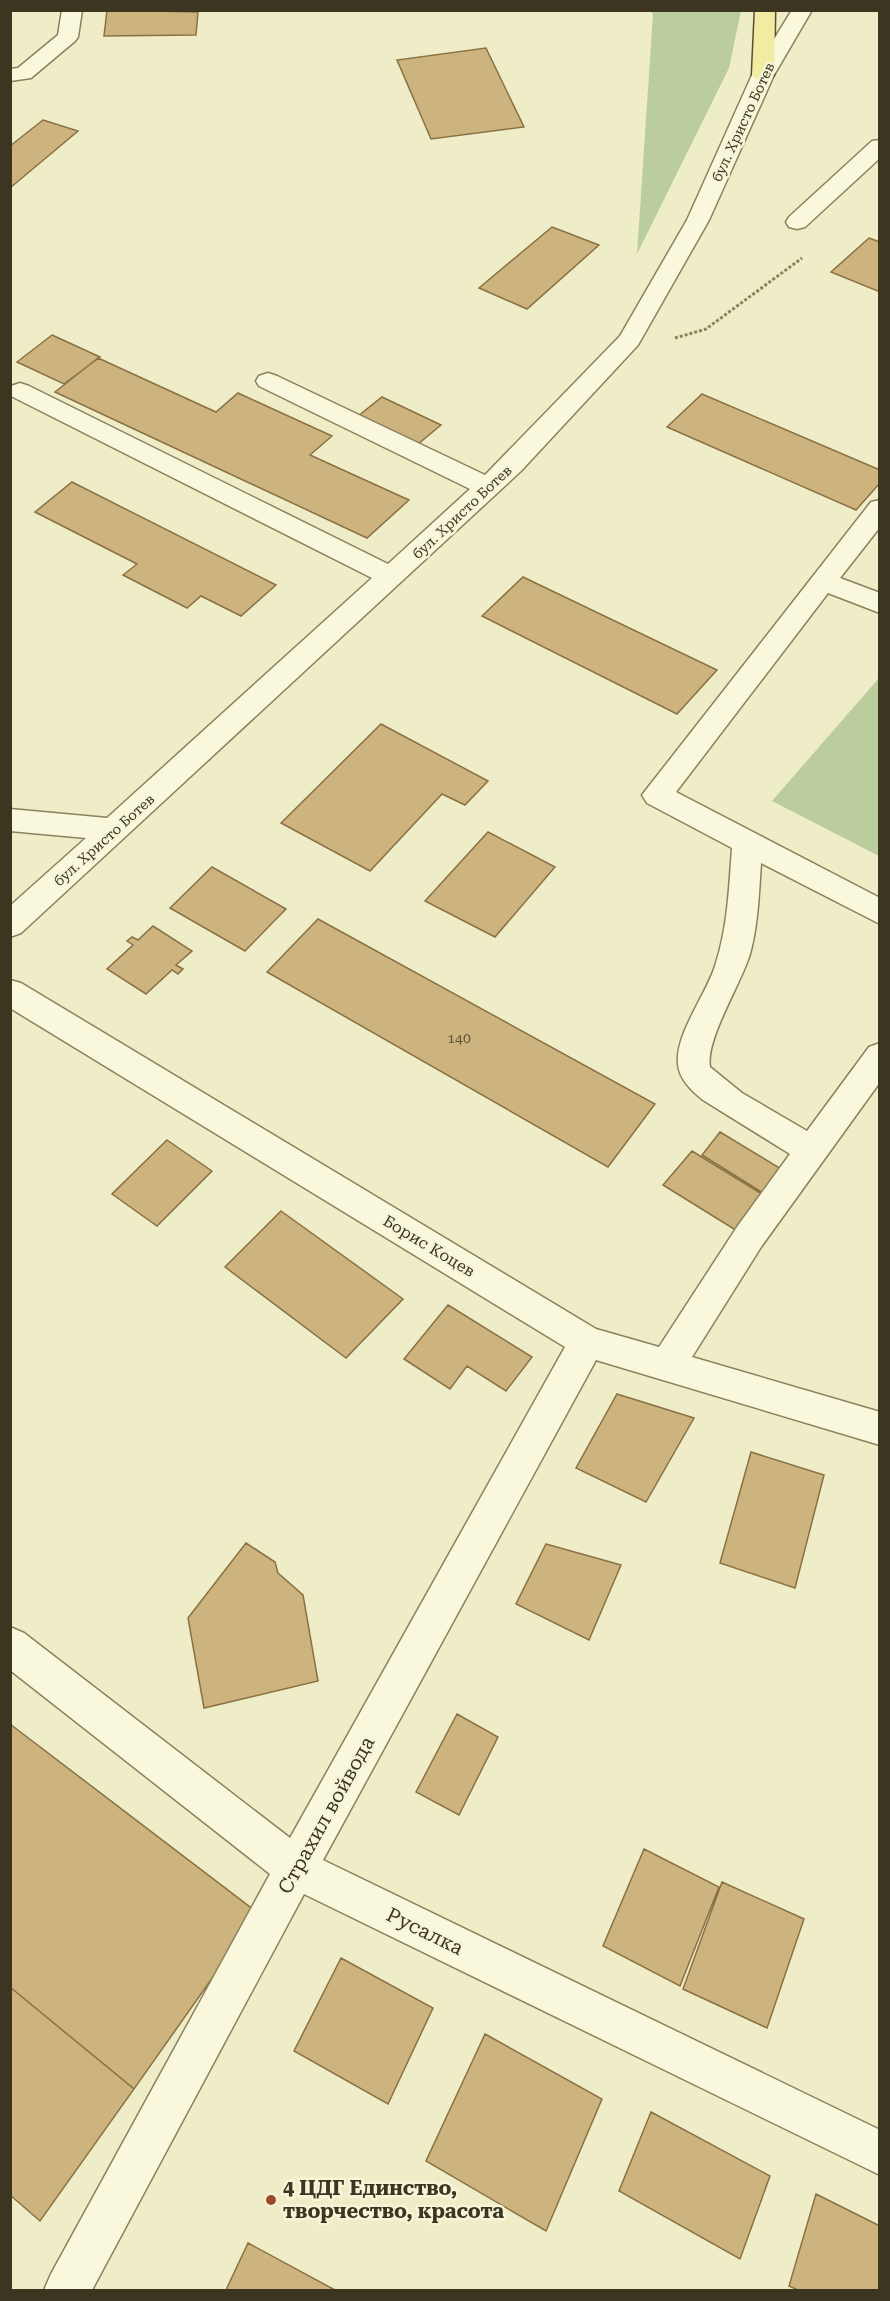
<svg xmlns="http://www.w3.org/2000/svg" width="890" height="2301" font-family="'Roboto Serif',serif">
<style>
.green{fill:#bbcd9c}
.building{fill:#cdb37e;stroke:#8a7143;stroke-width:1.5}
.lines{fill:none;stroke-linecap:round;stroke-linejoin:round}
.minor-casing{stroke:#8b815d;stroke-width:3}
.major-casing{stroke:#594e31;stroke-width:3}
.path{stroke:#8b815d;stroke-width:3;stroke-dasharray:3 2;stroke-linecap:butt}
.minor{fill:#f9f8dc;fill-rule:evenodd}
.major{fill:#f1eca1;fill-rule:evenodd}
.poi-dot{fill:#9a482d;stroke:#f6f5d8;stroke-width:2}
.labels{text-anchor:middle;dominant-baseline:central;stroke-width:5;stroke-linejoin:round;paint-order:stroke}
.far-street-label{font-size:14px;fill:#3c3520;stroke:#f6f5d8}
.number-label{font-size:14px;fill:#605438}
.street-label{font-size:16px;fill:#3c3520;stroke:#f6f5d8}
.near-street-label{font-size:20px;fill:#3c3520;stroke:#f6f5d8}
.near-poi-label{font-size:20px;font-weight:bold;fill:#3c3520;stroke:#f6f5d8;text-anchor:start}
</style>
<rect width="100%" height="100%" fill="#efedc8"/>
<path class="green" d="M651,11H741L729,68L637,254L653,14Z
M879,678V856L772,801Z"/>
<path class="building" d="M107,10L198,12L196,35L104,36Z
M486,48L524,127L431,139L397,60Z
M43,120L78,131L10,188V146Z
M552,227L599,245L527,309L479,288Z
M869,238L880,242V292L831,272Z
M52,335L100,357L64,384L17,362Z
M98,358L216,412L238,393L332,436L310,455L409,500L367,538L55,392Z
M702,394L880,470V483L856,510L667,427Z
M382,397L441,425L412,449L353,420Z
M72,482L276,585L241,616L201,596L187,608L123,575L137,564L35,512Z
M523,577L717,670L677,714L482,616Z
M381,724L488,781L465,805L442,794L370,871L281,823Z
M488,832L555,867L495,937L425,901Z
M212,867L286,909L245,951L170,908Z
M318,919L655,1104L608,1167L267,972Z
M153,926L192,951L176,965L183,969L178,974L172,970L146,994L107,969L133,945L127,941L132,937L138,940Z
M720,1132L781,1169L763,1193L702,1155Z
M167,1140L212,1171L157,1226L112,1194Z
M692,1151L770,1199L742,1234L663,1185Z
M281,1211L403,1299L346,1358L225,1267Z
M448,1305L532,1357L506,1391L467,1366L450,1389L404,1359Z
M617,1394L694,1418L646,1502L576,1468Z
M751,1452L824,1475L795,1588L720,1563Z
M246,1543L275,1562L278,1573L303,1595L318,1681L204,1708L188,1618Z
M546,1544L621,1565L589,1640L516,1604Z
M457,1714L498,1737L459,1815L416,1792Z
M10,1724L258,1913L134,2089L10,1987Z
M644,1849L719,1887L680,1986L603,1946Z
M722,1882L804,1919L767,2028L683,1989Z
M341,1958L433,2008L388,2104L294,2051Z
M10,1987L134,2089L40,2221L10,2195Z
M485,2034L602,2099L546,2231L426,2161Z
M651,2112L770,2176L740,2259L619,2191Z
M816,2194L880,2226V2290H798L789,2286Z
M248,2243L335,2290H226Z"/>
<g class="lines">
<defs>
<path id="minor" d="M62,10H82L78,37L75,41L31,78L10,81V69L18,68L58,35Z
M792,10H812L774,75L709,220L638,345L521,471L21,933L10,937V906L86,838L10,831V809L107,818L372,578L11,396V386L20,383L29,386L388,564L470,489L259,386L256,381L259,376L268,373L277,376L485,475L620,336L687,220L752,75Z
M880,140V158L805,227L797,229L789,227L786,222L789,217L872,141Z
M880,500V527L840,578L880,593V613L828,593L676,792L880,898V924L761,863C759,893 758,925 750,954C741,984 705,1040 710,1067L742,1093L807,1131L869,1047L880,1043V1082L761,1247L692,1357L880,1412V1445L596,1360L323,1860L880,2130V2175L304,1894L92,2290H44L51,2274L270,1874L10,1670V1627L24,1633L290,1838L565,1347L10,1008V980L21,983L596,1329L659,1347L737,1227L790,1154L703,1100C692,1091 679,1079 678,1064C675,1034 706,995 715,966C728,927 729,887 732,848L647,803L642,795L871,502Z"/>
<path id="major" d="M755,10H775L774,75L770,79L763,81L756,79L752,75Z"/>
</defs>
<use href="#minor" class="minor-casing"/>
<use href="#major" class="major-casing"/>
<path class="path" d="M675,338L706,329L802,258"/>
<use href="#minor" class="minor"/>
<use href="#major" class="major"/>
</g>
<circle class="poi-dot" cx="271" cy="2200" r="6"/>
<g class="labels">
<g class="far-street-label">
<text transform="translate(743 122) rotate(-65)">бул. Христо Ботев</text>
<text transform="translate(462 512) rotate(-43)">бул. Христо Ботев</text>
<text transform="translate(104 840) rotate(-42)">бул. Христо Ботев</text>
</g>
<g class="number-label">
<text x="459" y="1038">140</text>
</g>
<g class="street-label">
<text transform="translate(429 1246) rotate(31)">Борис Коцев</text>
</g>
<g class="near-street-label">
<text transform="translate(326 1815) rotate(-61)">Страхил войвода</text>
<text transform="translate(425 1931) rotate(26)">Русалка</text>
</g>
<g class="near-poi-label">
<text x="283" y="2188">4 ЦДГ Единство,<tspan x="283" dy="23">творчество, красота</tspan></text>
</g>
</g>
<rect width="890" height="2301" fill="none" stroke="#3c3520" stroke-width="24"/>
</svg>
